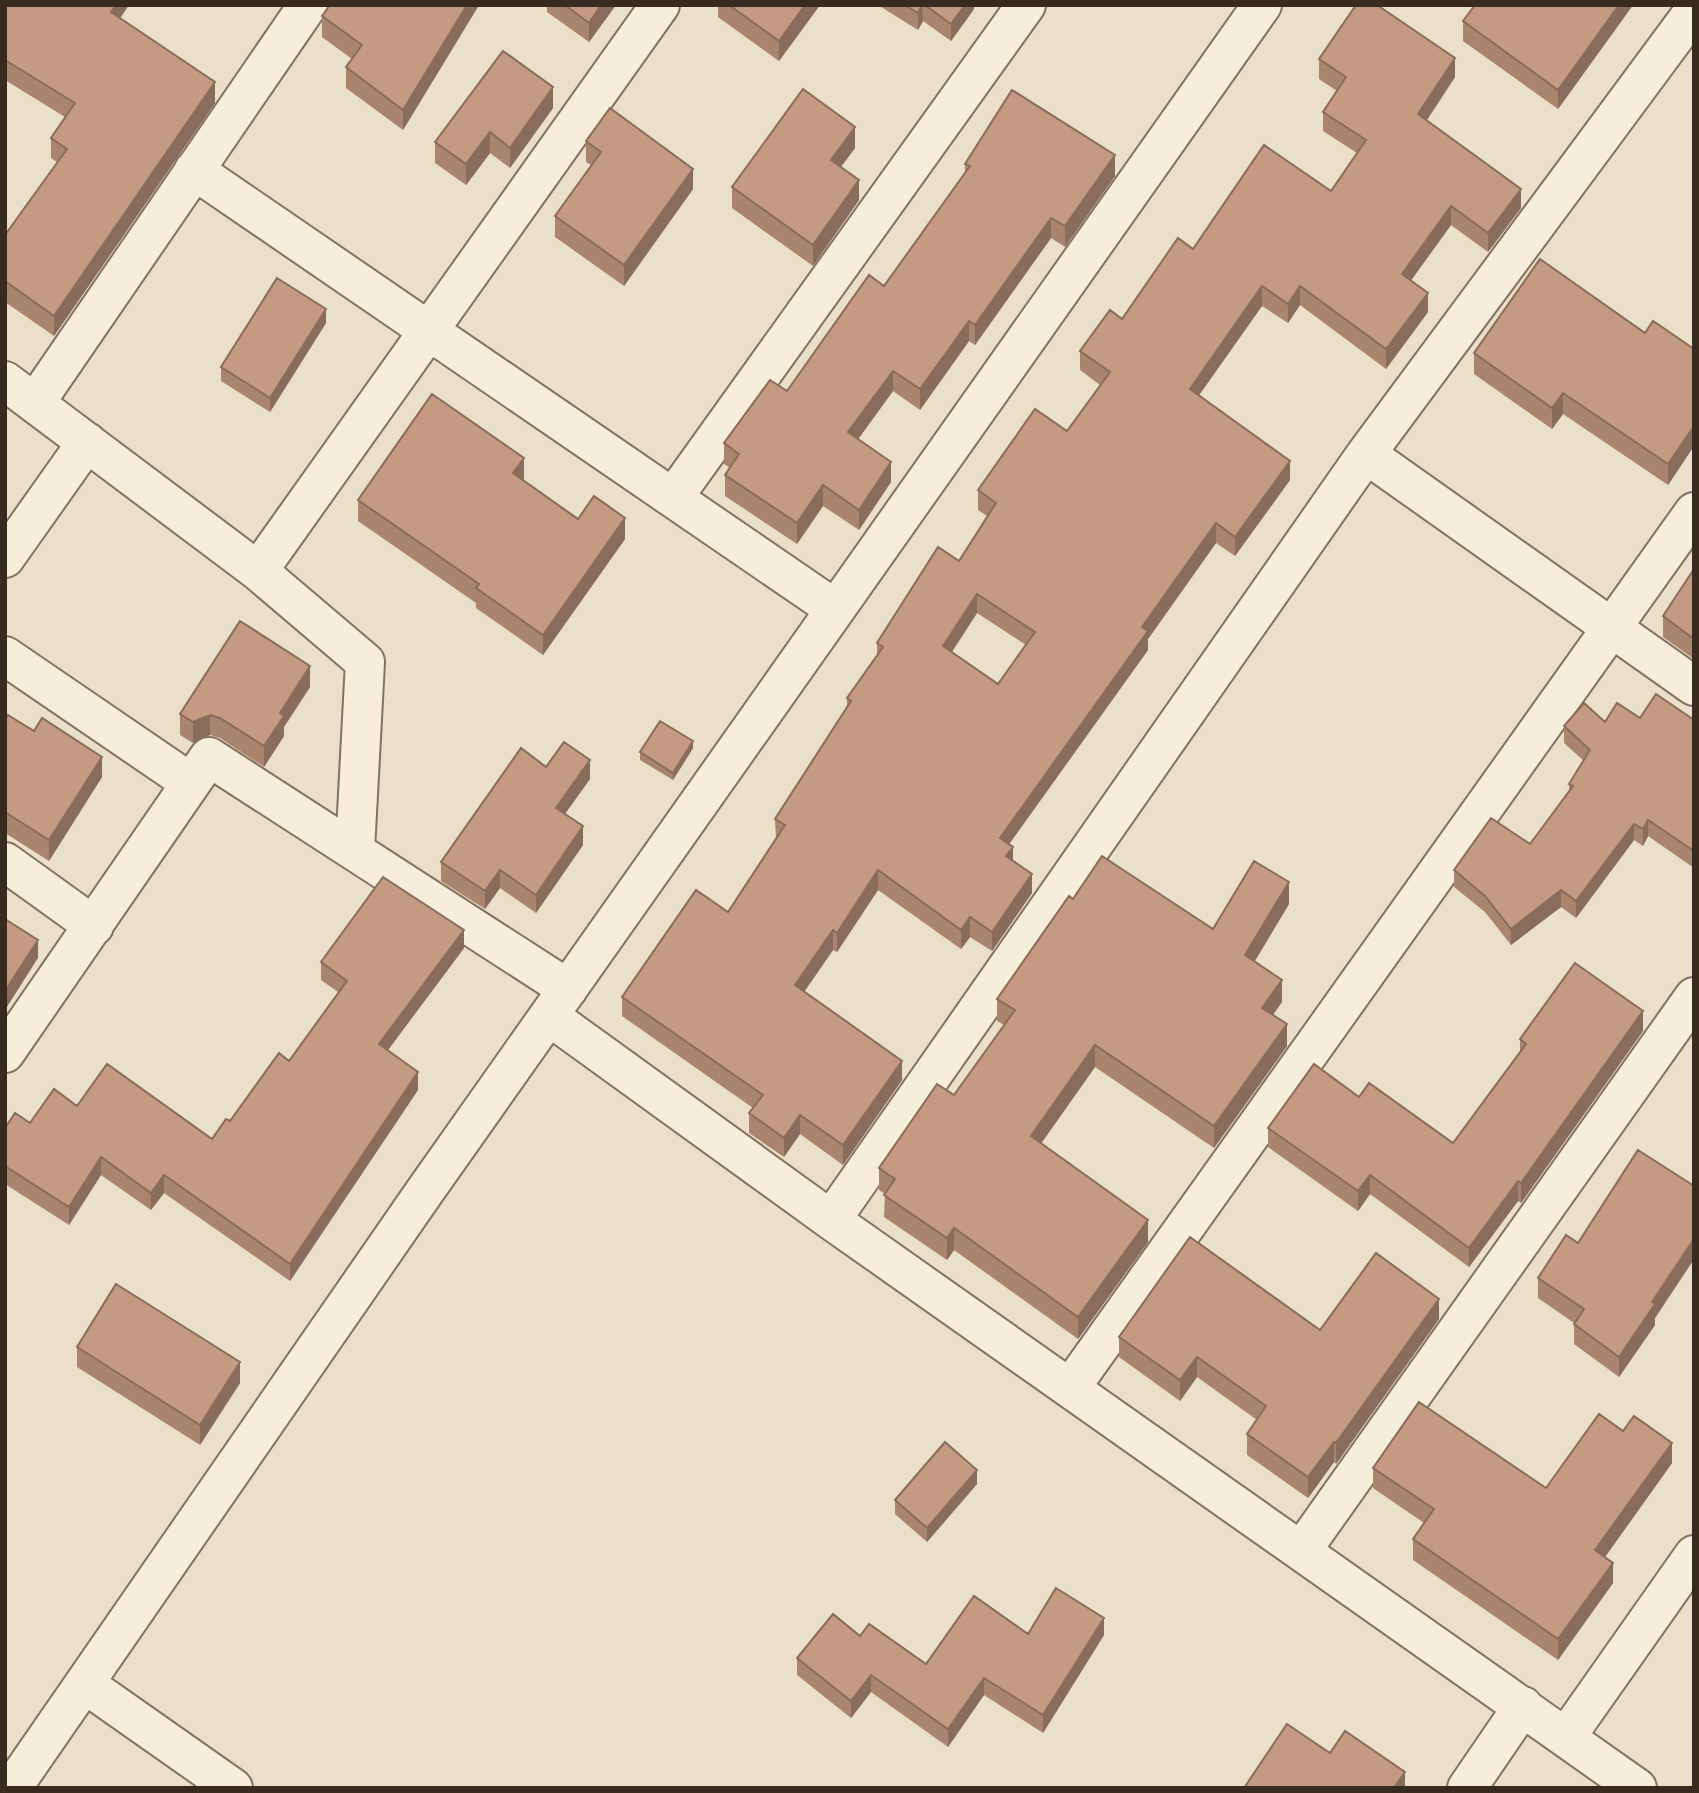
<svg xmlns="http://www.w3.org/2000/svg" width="1699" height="1793" font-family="'Crimson Pro',serif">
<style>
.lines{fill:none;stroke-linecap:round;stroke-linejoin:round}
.minor-casing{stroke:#85715f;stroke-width:42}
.minor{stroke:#f6eddb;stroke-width:38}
.wall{fill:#a98570;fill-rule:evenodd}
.shaded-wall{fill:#896c5b}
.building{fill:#c49b82;stroke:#896c5b;stroke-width:2;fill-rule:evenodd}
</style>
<rect width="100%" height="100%" fill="#eadfc9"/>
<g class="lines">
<defs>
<path id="minor" d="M194,170L835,609
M5,381L258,571L365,662L355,851
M35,403L308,5
M1366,454L1694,686
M673,498L1026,5
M5,558L87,442
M258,571L660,5
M5,656L191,783
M5,862L94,926
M549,1016L831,1220L1637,1788
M5,1053L209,757L568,989
M831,1220L1366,454L1694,11
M1071,1387L1694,512
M1302,1550L1694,997
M85,1684L233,1788
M1566,1737L1694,1555
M12,1788L425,1191L1262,5
M1467,1788L1523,1706"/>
</defs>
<use href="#minor" class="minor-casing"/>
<use href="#minor" class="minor"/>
</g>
<path class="wall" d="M5,5L121,18L215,103L54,336L5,302V235L57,162L51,158V138L65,117L5,80Z
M479,5L403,130L346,88V67L352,59L322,37V16Z
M547,5H616L589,42L547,12Z
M718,5H820L779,61L718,17Z
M878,5H974V9L951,41L923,21L918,30Z
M1475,5H1633L1558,109L1463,41V21Z
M1319,59L1455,77L1426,120L1521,208L1488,252L1451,225L1411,280L1428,312L1386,369L1300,305L1288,323L1262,306L1199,395L1290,480L1235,556L1216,543L1148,639V650L1009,844L1013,861L1032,893L992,951L970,937L961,949L878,890L837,952L833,950L804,992L902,1080L843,1165L800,1134L784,1157L749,1133V1113L753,1108L622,1016V997L728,912L776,839L775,819L847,708V698L877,656V643L959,561L987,516L978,510V490L1067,431L1100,385L1080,370V351L1122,319L1193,249L1331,191L1357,153L1323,131V112L1337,91L1319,79ZM977,613L1026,645L998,684L952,652Z
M553,108L510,168L490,153L466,185L435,163V142Z
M586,141L693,189L624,286L555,237V216L591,165L586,162Z
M855,148L841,167L859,200L813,266L732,208V187Z
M965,164L1115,176L1065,247L1051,238L975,345L969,341L920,410L893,391L858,439L891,482L859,530L823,506L797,544L725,496V475L730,468L724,464V443L787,391L884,286L965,173Z
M326,323L270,412L221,381V367Z
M1645,333L1694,349V446L1668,485L1563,414L1552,429L1474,374V353Z
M524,479L523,480L578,519L625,539L543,655L476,608V603L358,521V500Z
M1694,569V659L1663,637V616Z
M310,687L284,727V736L264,767L220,738L210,735L193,743L180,735V714Z
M1640,718L1694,720V868L1648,836L1643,846L1634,840L1576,918L1561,907L1511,945L1485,912L1454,887V870L1530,844L1569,791V784L1584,761L1564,743V726Z
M5,720L102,777L49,861L5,833Z
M693,748L673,780L640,760V752Z
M546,767L590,779L565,814L583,845L536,913L500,888L485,909L441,881V862Z
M1073,899L1213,929L1289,904L1255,961L1282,1002L1273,1015L1287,1046L1214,1148L1095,1067L1041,1143L1148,1242L1078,1339L954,1250L947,1260L884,1217L885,1194L879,1190V1168L954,1095L1004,1025L997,1021V999Z
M464,948L388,1050L418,1090L290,1281L164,1193L151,1210L101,1175L69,1225L5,1184V1128L30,1123L77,1106L212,1139L289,1061L338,992L321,980V962Z
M1643,1031L1521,1203L1518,1201L1469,1267L1370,1194L1358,1211L1268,1147V1128L1359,1097L1453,1143L1520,1052V1039Z
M1694,1186V1259L1655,1318V1325L1619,1377L1574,1344V1323L1538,1298V1278L1578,1243Z
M1439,1319L1336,1464L1334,1462L1308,1498L1247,1455V1434L1257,1420L1197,1377L1180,1401L1119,1357V1337L1320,1330Z
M77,1347L240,1383L200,1445L77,1367Z
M1623,1431L1672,1463L1605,1557L1613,1583L1558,1660L1413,1560V1539L1424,1523L1373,1488V1468L1546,1488Z
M977,1484L927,1542L895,1514V1500Z
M1028,1634L1104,1635L1043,1733L984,1695L948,1747L871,1692L851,1718L797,1675V1658L860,1636L926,1664Z"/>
<path class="shaded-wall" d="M116,5H129L111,32V12Z
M467,5H479L403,130V110Z
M601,5H616L589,42V23Z
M805,5H820L779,61V41Z
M922,5L923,21L918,30V13Z
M965,5H974V9L951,41V24Z
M1619,5H1633L1558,109V90Z
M1455,58V77L1418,134V114Z
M215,82V103L54,336V316Z
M553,87V108L510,168V148Z
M855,127V148L831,180V160Z
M490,132V153L466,185V164Z
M1115,155V176L1065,247V226Z
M693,169V189L624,286V265Z
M859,180V200L813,266V245Z
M1521,189V208L1488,252V233Z
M1451,206V225L1402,293V274Z
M1051,218V238L975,345V325Z
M1262,286V306L1190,408V389Z
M1300,286V305L1288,323V304Z
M1428,293V312L1386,369V349Z
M326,309V323L270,412V398Z
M969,321V341L920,410V389Z
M893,371V391L848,453V432Z
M1563,393V414L1552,429V408Z
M1694,426V446L1668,485V464Z
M524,458V479L513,494V473Z
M1290,461V480L1235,556V537Z
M891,462V482L859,530V510Z
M823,485V506L797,544V523Z
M625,518V539L543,655V635Z
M1216,523V543L1148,639V650L1000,857V838L1142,627Z
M977,594V613L943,665V646Z
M310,666V687L284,727V736L264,767V746L280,713Z
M210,715V735L193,743V722Z
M693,741V748L673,780V773Z
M102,757V777L49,861V840Z
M590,760V779L556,826V808Z
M1648,820V836L1643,846V829Z
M1634,824V840L1576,918V901Z
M583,826V845L536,913V895Z
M1013,847V866L1006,856Z
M500,870V888L485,909V891Z
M878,870V890L837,952V933Z
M1032,874V893L992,951V932Z
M1289,882V904L1245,977V955Z
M1561,890V907L1511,945V929Z
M970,917V937L961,949V930Z
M464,930V948L379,1062V1044Z
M833,930V950L795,1005V985Z
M38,940V958L5,1010V991Z
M1282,980V1002L1262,1030V1008Z
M1643,1011V1031L1521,1203V1183Z
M1287,1024V1046L1214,1148V1126Z
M1095,1045V1067L1031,1158V1136Z
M902,1061V1080L843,1165V1145Z
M418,1072V1090L290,1281V1264Z
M800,1115V1134L784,1157V1138Z
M101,1157V1175L69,1225V1207Z
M164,1175V1193L151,1210V1193Z
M1370,1175V1194L1358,1211V1191Z
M1518,1181V1201L1469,1267V1248Z
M1148,1220V1242L1078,1339V1317Z
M954,1228V1250L947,1260V1238Z
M1694,1239V1259L1655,1318V1325L1619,1377V1357L1652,1302Z
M1439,1299V1319L1336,1464V1443Z
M1197,1357V1377L1180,1401V1380Z
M240,1362V1383L200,1445V1425Z
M1334,1442V1462L1308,1498V1477Z
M1672,1443V1463L1595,1571V1550Z
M977,1470V1484L927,1542V1528Z
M1613,1563V1583L1558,1660V1639Z
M1104,1618V1635L1043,1733V1715Z
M871,1675V1692L851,1718V1701Z
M984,1678V1695L948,1747V1729Z
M1405,1772V1788H1394Z"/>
<path class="building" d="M5,5H116L111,12L215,82L54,316L5,281V235L67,149L51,138L75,103L5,60Z
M330,5H467L403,110L346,67L362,45L322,16Z
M565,5H601L589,23Z
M729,5H805L779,41Z
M905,5H922L918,13Z
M925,5H965L951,24Z
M1356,5H1377L1455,58L1418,114L1521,189L1488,233L1451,206L1402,274L1428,293L1386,349L1300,286L1288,304L1262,286L1190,389L1290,461L1235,537L1216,523L1142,627L1148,631L1000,838L1013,847L1006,856L1032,874L992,932L970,917L961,930L878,870L837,933L833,930L795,985L902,1061L843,1145L800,1115L784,1138L749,1113L763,1095L622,997L696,890L728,912L785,825L775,819L851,701L847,698L883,647L877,643L938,547L959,561L996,503L978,490L1035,409L1067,431L1110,372L1080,351L1110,310L1122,319L1178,238L1193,249L1264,145L1331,191L1366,140L1323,112L1346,77L1319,59ZM977,594L1035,632L998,684L943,646Z
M1475,5H1619L1558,90L1463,21Z
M503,51L553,87L510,148L490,132L466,164L435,142Z
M803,89L855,127L831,160L859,180L813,245L732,187Z
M1012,90L1115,155L1065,226L1051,218L975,325L969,321L920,389L893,371L848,432L891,462L859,510L823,485L797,523L725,475L739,454L724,443L770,380L787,391L869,275L884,286L970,166L965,164Z
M610,108L693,169L624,265L555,216L601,152L586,141Z
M1540,259L1645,333L1653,321L1694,349V426L1668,464L1563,393L1552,408L1474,353Z
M277,278L326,309L270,398L221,367Z
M432,394L524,458L513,473L578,519L594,496L625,518L543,635L476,588L479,584L358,500Z
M1694,569V639L1663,616Z
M240,621L310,666L280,713L284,716L264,746L220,718L210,715L193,722L180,714Z
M1656,694L1694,720V851L1648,820L1643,829L1634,824L1576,901L1561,890L1511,929L1485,896L1454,870L1491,818L1530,844L1573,786L1569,784L1590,750L1564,726L1584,703L1605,722L1617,703L1640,718Z
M8,715L34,731L42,718L102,757L49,840L5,812V720Z
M660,721L693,741L673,773L640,752Z
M564,742L590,760L556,808L583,826L536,895L500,870L485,891L441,862L521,748L546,767Z
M1102,856L1213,929L1254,861L1289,882L1245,955L1282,980L1262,1008L1287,1024L1214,1126L1095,1045L1031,1136L1148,1220L1078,1317L954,1228L947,1238L884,1195L895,1179L879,1168L937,1084L954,1095L1015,1010L997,999L1069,896L1073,899Z
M383,877L464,930L379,1044L418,1072L290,1264L164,1175L151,1193L101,1157L69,1207L5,1166V1128L15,1113L30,1123L54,1089L77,1106L107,1064L212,1139L226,1119L230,1121L279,1053L289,1061L347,981L321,962Z
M5,919L38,940L5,991Z
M1575,963L1643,1011L1521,1183L1518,1181L1469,1248L1370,1175L1358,1191L1268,1128L1314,1064L1359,1097L1369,1083L1453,1143L1526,1044L1520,1039Z
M1638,1150L1694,1186V1239L1652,1302L1655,1304L1619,1357L1574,1324L1584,1309L1538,1278L1566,1235L1578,1243Z
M1190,1237L1320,1330L1376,1253L1439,1299L1336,1443L1334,1442L1308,1477L1247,1434L1266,1406L1197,1357L1180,1380L1119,1337Z
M116,1284L240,1362L200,1425L77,1347Z
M1419,1402L1546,1488L1599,1414L1623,1431L1634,1416L1672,1443L1595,1550L1613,1563L1558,1639L1413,1539L1434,1509L1373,1468Z
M945,1442L977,1470L927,1528L895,1500Z
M1056,1588L1104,1618L1043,1715L984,1678L948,1729L871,1675L851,1701L797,1658L833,1614L860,1636L869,1624L926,1664L974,1596L1028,1634Z
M1287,1724L1330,1753L1345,1731L1405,1772L1394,1788H1244Z"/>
<rect width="1699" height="1793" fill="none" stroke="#372b21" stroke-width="14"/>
</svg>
